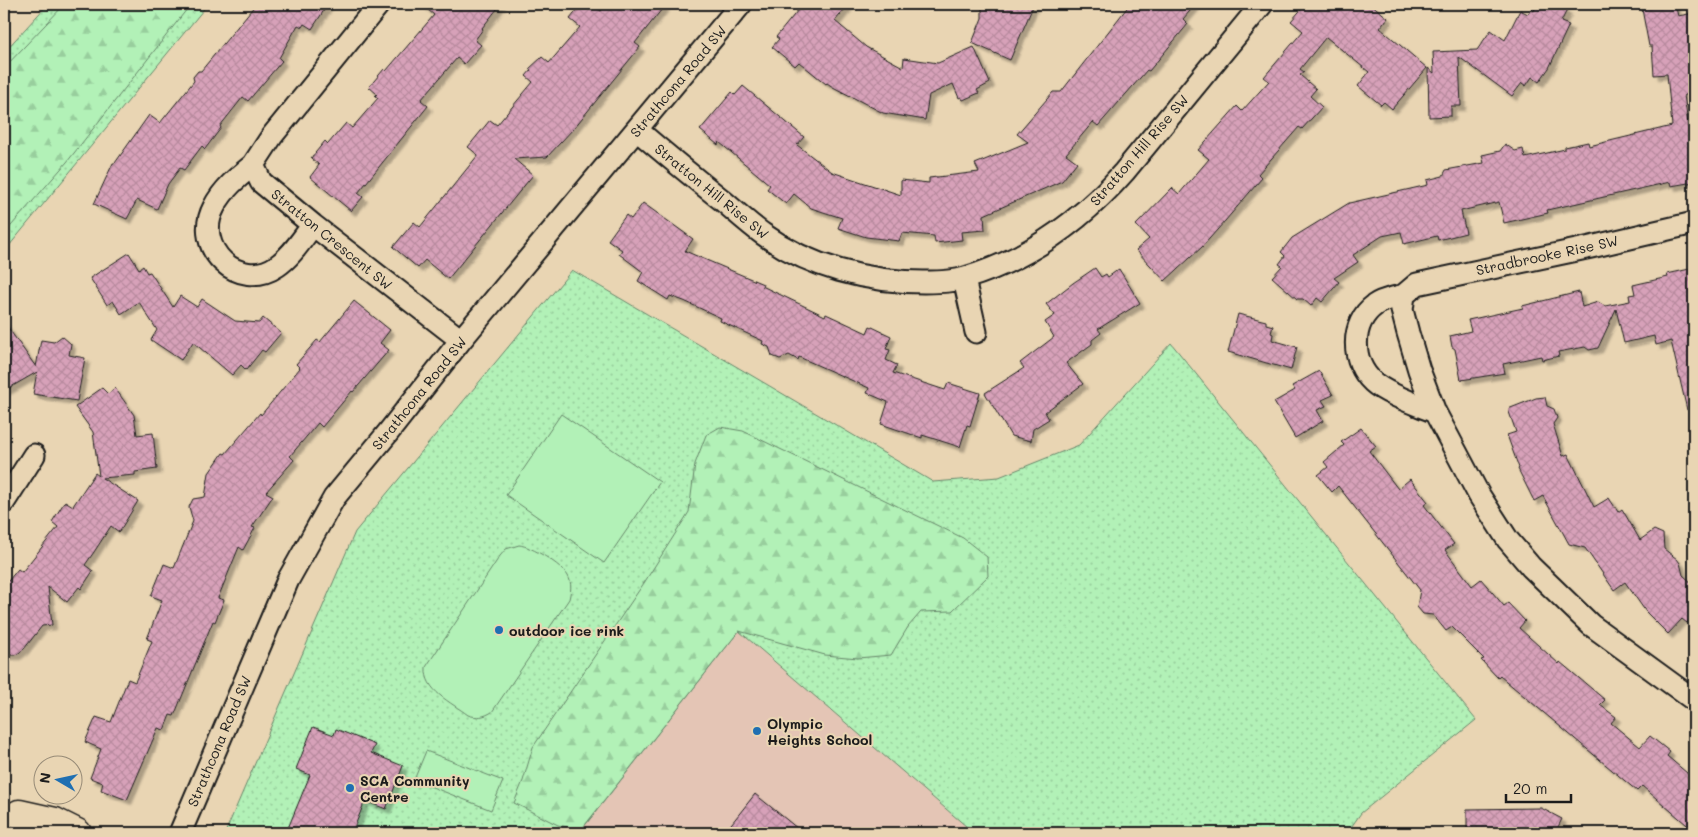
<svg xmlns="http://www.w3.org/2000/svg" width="1698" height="837" font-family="Mali,sans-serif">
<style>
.built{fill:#e4c5b5}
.grass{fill:url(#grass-dots);stroke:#67866a}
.forest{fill:url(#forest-firs);stroke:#67866a}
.garden{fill:#b2f1b7;stroke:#67866a}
.building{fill:url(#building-cross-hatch);stroke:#1c1c1c;filter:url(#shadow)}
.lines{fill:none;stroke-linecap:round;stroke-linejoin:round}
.minor-casing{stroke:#1c1c1c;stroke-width:25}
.tertiary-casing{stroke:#1c1c1c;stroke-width:31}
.minor{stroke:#e9d5b3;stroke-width:21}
.tertiary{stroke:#e9d5b3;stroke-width:28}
.poi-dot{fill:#1f6fb2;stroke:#e9d5b3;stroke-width:2}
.labels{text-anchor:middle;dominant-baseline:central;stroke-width:4;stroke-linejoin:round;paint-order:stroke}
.street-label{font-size:14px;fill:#1c1c1c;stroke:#e9d5b3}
.poi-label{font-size:14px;font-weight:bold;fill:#1c1c1c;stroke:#e9d5b3;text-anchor:start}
</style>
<defs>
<pattern id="grass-dots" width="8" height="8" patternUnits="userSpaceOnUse" patternTransform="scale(1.25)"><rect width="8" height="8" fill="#b2f1b7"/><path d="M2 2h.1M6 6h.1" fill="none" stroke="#98ce9d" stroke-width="1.8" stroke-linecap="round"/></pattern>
<pattern id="forest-firs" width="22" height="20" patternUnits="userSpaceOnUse" patternTransform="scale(1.25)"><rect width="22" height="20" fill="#b2f1b7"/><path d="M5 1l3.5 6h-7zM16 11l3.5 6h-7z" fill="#98ce9d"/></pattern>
<pattern id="building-cross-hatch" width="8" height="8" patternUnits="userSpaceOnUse" patternTransform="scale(1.25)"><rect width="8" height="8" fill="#d7a1b9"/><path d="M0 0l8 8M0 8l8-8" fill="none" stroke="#b88a9e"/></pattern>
<filter id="shadow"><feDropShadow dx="4.5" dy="4.5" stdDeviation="1" flood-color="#0004"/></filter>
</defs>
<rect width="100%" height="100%" fill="#e9d5b3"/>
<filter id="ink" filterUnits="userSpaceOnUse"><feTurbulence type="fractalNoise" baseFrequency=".02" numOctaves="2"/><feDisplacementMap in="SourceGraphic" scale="10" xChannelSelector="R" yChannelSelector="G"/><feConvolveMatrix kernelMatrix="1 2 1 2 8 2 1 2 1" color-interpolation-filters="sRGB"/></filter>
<g filter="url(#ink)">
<path class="built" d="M739,631L974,833H579Z"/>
<path class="grass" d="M48,4H208L4,252V52Z
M572,270L933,482L999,477L1079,445L1171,343L1476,720L1361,813L1347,833H974L739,631L579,833H225L355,532Z"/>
<path class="forest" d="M65,4H191L67,162L4,234V68Z
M720,427L743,431L963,538L987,557L988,576L952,611L921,612L908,627L891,655L858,658L825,655L739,631L581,830L558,825L514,803L523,781L533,747L644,583L689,512L695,464L706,435Z"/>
<path class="garden" d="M561,414L660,482L604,563L506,495Z
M519,545C531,546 562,565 568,576C572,583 571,591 569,599L492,712C484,717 477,718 468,715C451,702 424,691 426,667L500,556L506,549Z
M426,751L503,781L491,810L414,780Z"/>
<path class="building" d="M256,4H328L312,29L304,24L302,27L298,25L279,58L282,61L248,101L243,97L220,126L221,128L205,149L202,146L184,170L180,168L168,184L157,209L137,200L127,219L94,204L113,163H115L149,115L160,123L194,81L193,77L198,71H201Z
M421,4H501L482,28L483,29L475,40L481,45L464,64L457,58L421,100L428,106L358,193L363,197L351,211L310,177L319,165L311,158L325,141L328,144L346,123L352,128L378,98L375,96L377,94L369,87L384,69L386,71L434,15Z
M582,4H592L601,11L607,4H666L635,43L640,47L574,128L547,157L514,159L533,175L448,279L425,260L418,268L393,247L414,222L420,227L478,155L468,147L490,120L497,125L533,82L526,76L531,70L529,69L542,57L549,63L580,27L570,19Z
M803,4H849L835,21L866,47L903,67L904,58L938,63L974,47L990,83L977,90L979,93L963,100L961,97L959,98L953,84L929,95L925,120L883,113L833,87L827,83L826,84L799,62L795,66L772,47L779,39L776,37Z
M982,4H1034L1010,60L972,43L982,18Z
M1130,4H1196L1183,19L1188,24L1149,71L1147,70L1098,126L1093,122L1066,154L1077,162L1062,181L984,215L985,230L961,232L962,240L935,243L934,236L902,233L899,241L866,237L838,228L842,218L811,208L794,194L786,204L767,189L770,185L719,142L718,145L700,130L732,92L735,95L743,86L804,137L797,145L832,172L901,195V180L929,183V178L979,172L975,164L1028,142L1017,134L1053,92H1061Z
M1306,4H1371L1388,18L1380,28L1427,68L1392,109L1384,102L1381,105L1358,86L1369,72L1326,37L1300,69L1304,72L1300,75L1316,89L1310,96L1322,107L1302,129L1299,127L1258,174L1262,178L1225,221L1202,247L1165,281L1136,250L1149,239L1136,225L1172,188L1179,194L1209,159L1198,150L1237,106L1242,111L1269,81L1264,77L1303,31L1291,21Z
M1537,4H1553L1567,10L1561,22L1569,25L1549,68L1539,82L1532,77L1526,86L1522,83L1512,96L1459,57L1461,106H1451V116L1429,117L1428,68L1434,73L1433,52L1477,50L1491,30L1505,40L1520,10L1528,14L1531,9L1534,11Z
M1641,4H1675L1678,16L1694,13V95H1684L1694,168V182L1671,186L1670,182L1547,210L1548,213L1504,223L1499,202L1461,211L1466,233L1438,240L1437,236L1404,244L1401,232L1382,236L1353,255L1358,262L1334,278L1339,282L1322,302L1317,298L1311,306L1303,299H1297L1272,277L1282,266L1279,264L1285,256L1281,252L1292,238L1349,203L1428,185L1427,180L1443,176L1446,170L1484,163L1482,155L1500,151L1505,144L1515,151L1523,149L1525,158L1565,149V147L1588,142L1589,146L1672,126L1667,74L1654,75L1652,46H1649Z
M643,203L693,239L685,251L763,284L762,286L825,316L826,314L867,333L870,326L891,336L886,349L890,350L886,360L897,365L893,373L945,390L948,383L980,393L970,426L967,425L960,447L922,435V438L881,424L888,402L867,393L869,388L799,357L798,360L789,355L780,359L772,356L769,347L762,344L763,341L720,321L721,318L684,301L670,296L668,300L638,281L643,272L619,254L622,250L608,240L626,215L631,219Z
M129,253L139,269L143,266L147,273L150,272L173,307L180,296L197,307L202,299L235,321L259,323L263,318L281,333L265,352L262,350L246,370L241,365L232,375L193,342L181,360L151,340L157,330L139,302L121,314L113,301L107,305L90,278Z
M1095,268L1101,277L1106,274L1108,277L1119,269L1140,303L1098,329L1101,333L1092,340V344L1066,363L1083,384L1045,412L1049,419L1033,429L1031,441L1011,436L985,393L1024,368L1020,363L1054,337L1045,322L1055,315L1046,304L1073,283Z
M1694,268V409L1687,410L1671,341L1656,345L1654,336L1624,343L1616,309L1598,348L1589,350L1585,347L1558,352L1559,356L1542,360L1541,356L1503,364L1505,373L1461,380L1455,349L1452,347L1450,336L1471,331L1468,320L1523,308L1522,306L1579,292L1582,307L1598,302L1605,306L1630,301L1629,295L1635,294L1633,285L1668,277L1667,274Z
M354,301L390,330L380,343L389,350L353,392L352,391L322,427L318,423L290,456L294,460L266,492L273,496L252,527L255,528L243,550L239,547L218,598L224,600L215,622L213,621L174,716L170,715L164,730L158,728L127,800L101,790L103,783L90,778L101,749L85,742L96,717L111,722L128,679L135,682L152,641L147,639L162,600L151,596L164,564L174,568L193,521L189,507L193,499L205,497L209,473L223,453L225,454L260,413L261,415L300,368L296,364L317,340L320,342Z
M1238,314L1266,321V324L1273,326L1271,333L1273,334L1272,340L1297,347L1291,370L1228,352Z
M4,322L36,367L41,340L54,342L62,336L71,344L69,355L85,358L77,401L33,394L37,372L4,391Z
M1319,371L1333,395L1322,400L1326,406L1317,410L1323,421L1295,438L1274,402L1295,390L1292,386Z
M102,388L108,394L115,388L134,415L137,435L153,433L157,469L135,472V475L102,478L138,501L119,532L111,526L94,552L85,565L93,571L81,589L79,587L67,602L48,587L52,625L42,626L24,649L16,655H4V615L8,607L4,604V586L18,569L22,572L58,527L52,522L65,501L73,506L95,473L99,476L93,432L75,407Z
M1545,397L1547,406L1554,409L1557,418L1553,424L1563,456L1568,454L1594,507L1609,498L1618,512L1622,509L1640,540L1654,530L1663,534L1664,549L1677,559L1680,563L1683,575L1694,585V614L1687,623L1682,619L1668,634L1646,612L1625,582L1614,590L1585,548L1569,544L1543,496L1534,501L1518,469L1519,468L1507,435L1516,432L1508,409L1536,398Z
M1361,428L1376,446L1369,451L1398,489L1410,479L1428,502L1424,505L1454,544L1445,550L1472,586L1481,579L1504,606L1508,603L1525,621L1519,628L1559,664L1560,662L1605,700L1600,705L1616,717L1611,723L1640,747L1650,736L1670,752L1667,756L1694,779V831L1642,786L1637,791L1500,676L1498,678L1481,660L1484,659L1452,627L1446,631L1433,615L1423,614L1417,607L1420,590L1338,486L1332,492L1318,475L1328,467L1324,462L1344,445L1341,442Z
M313,727L334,735L336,729L375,745L371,753L403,766L386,809L365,801L352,833H286L310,775L296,769Z
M755,794L803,833H724Z
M1541,808L1562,819L1555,833H1467V809Z"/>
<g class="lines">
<defs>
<path id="minor" d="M379,4L272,136L253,165L261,182L313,225L461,340
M637,130C665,154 693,177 722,200C735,211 749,224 763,234C809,267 867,282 924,282C937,282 953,282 965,278C1029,259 1080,222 1124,172L1262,4
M253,165C238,177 223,189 214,207C192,248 239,292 277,266C292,256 302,239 313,225
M1694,223L1591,247L1417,284L1404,295L1402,310L1408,333L1419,370L1435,412L1479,495L1508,540L1531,567L1591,625L1694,700
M964,279L976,332
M1404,295C1395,298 1383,299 1375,305C1350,323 1351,362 1373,382C1386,394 1418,405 1435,412
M4,502L34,455
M180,833L288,580L334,498L387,434L461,340L741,4"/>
<path id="tertiary" d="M19,814L55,822L77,833"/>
</defs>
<use href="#minor" class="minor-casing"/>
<use href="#tertiary" class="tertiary-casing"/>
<use href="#minor" class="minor"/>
<use href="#tertiary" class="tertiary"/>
</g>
</g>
<g class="poi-dot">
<circle cx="499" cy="630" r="5"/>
<circle cx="757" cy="731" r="5"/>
<circle cx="350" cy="788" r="5"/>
</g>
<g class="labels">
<g class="street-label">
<text transform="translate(678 81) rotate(-50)">Strathcona Road SW</text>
<text transform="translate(1139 150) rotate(-49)">Stratton Hill Rise SW</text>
<text transform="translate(712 191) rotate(39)">Stratton Hill Rise SW</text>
<text transform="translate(332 239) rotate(39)">Stratton Crescent SW</text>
<text transform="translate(1547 255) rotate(-12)">Stradbrooke Rise SW</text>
<text transform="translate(419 393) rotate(-51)">Strathcona Road SW</text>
<text transform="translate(219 741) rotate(-67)">Strathcona Road SW</text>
</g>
<g class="poi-label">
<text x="509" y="630">outdoor ice rink</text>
<text x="767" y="723">Olympic<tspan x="767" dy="16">Heights School</tspan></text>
<text x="360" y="780">SCA Community<tspan x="360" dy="16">Centre</tspan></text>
</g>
</g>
<rect width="1698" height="837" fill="none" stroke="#e9d5b3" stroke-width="20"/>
<rect x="10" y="10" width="1678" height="817" fill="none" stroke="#1c1c1c" stroke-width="2" filter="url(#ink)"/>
<g transform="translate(58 780) rotate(279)"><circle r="24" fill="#e9d5b3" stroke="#978b77"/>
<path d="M0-4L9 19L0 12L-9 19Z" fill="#1f6fb2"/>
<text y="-8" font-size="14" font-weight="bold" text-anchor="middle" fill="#1c1c1c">N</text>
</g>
<path d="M1506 794v8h65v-8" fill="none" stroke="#1c1c1c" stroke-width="2.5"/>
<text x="1513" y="794" font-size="15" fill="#1c1c1c" stroke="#e9d5b3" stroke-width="4" paint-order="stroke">20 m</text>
</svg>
